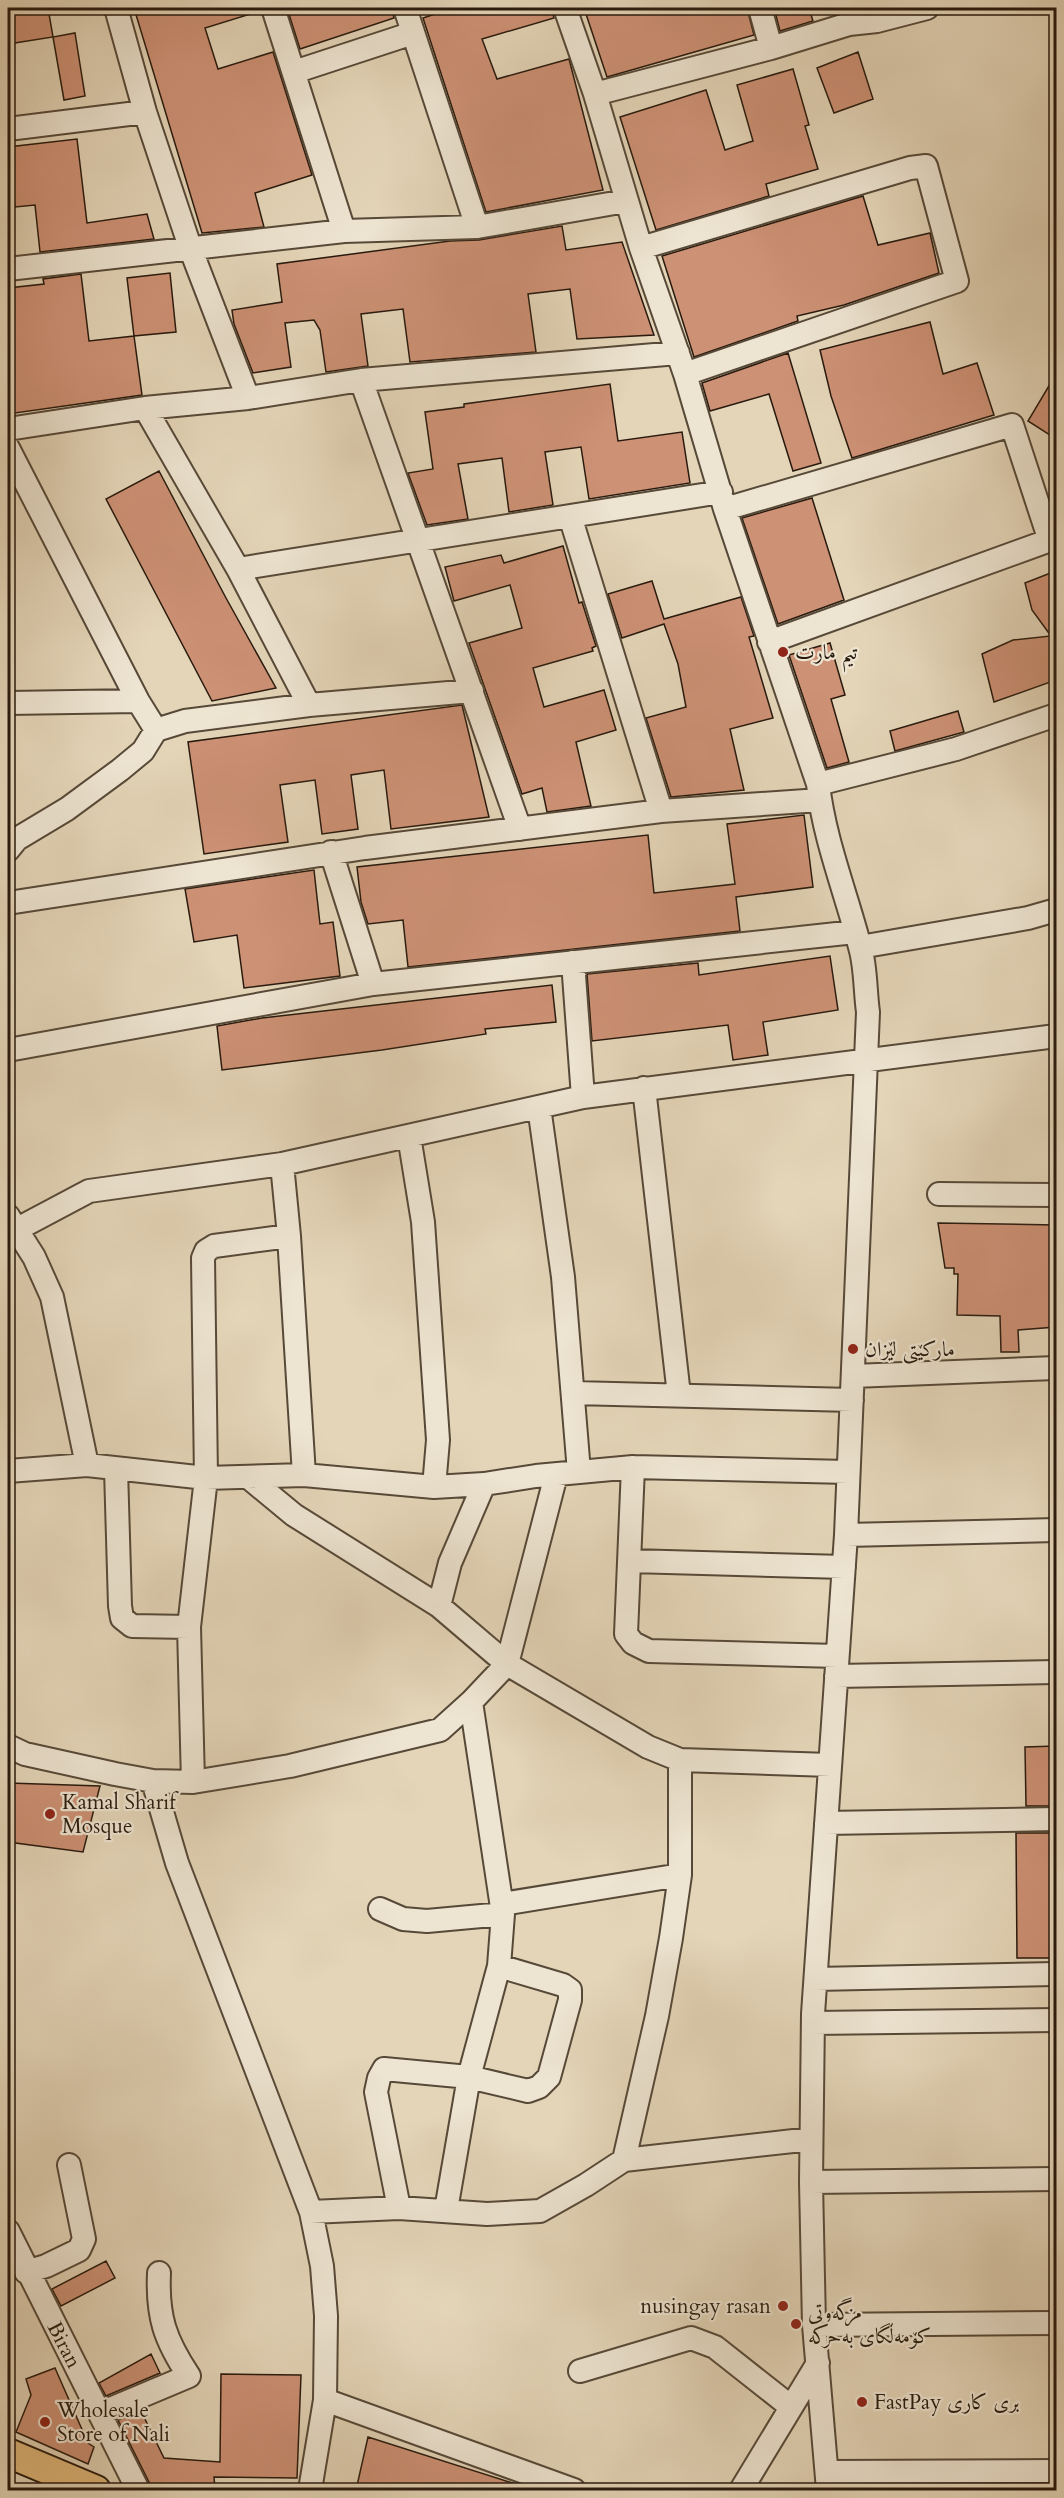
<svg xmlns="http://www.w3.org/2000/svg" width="1064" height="2498" font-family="Cardo,Amiri,serif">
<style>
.building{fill:#cd9175;stroke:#281a0e;stroke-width:1.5}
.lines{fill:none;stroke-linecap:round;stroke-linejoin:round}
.minor-casing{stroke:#574938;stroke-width:26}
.major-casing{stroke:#281a0e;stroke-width:32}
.minor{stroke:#ede4d1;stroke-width:22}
.major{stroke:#e2ba7c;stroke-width:28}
.poi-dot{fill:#8f2418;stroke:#ede4d1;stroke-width:2}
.labels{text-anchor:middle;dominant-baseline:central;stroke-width:4.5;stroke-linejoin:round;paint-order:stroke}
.poi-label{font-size:21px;fill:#281a0e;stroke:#ede4d1;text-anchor:start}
.street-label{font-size:21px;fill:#281a0e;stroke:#ede4d1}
</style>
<rect width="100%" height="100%" fill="#e4d5b8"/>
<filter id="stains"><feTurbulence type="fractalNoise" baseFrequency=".00333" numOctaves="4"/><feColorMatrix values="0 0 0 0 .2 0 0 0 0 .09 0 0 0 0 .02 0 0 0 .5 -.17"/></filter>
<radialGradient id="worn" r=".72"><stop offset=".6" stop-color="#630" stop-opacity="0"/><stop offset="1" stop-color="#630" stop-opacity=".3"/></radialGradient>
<path class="building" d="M8,8H48L53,37L8,44Z
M134,8H260V11L205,28L218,69L273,52L312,175L255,193L264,227L202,233Z
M287,8H392L394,18L300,49Z
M453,8H552L554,18L482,39L497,79L569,59L603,190L486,212L423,18Z
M584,8H747L754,35L607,77Z
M774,8H809L813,21L780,31Z
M75,33L85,96L64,100L53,37Z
M858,52L873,99L834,113L817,68Z
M793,69L809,125L805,126L818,169L766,184L769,196L656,230L620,117L706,90L725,150L753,141L737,85Z
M77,139L87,223L147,214L154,239L40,252L35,205L15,207L8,147Z
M863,196L878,245L930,233L939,273L844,305L797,316L798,321L694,357L662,256Z
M562,226L566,250L622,242L654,335L577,339L570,289L528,294L536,352L410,362L403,309L361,314L368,366L326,372L320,330L314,320L285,323L291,367L253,373L234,324L232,310L282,302L277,264L450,241L479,240Z
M170,273L176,332L134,336L142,395L8,414V288L44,284L43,279L81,274L89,341L134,336L127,278Z
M930,322L943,374L977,363L994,415L852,458L831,396L820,350Z
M788,353L821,463L793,471L769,394L710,411L702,383Z
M1056,374V439L1028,421Z
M610,384L618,441L682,432L690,483L589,499L581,447L545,452L553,505L509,512L502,458L458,464L468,519L427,525L408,473L433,469L425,412L464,407V404Z
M159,471L226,598L276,688L212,701L106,499Z
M812,498L844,600L778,624L742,518Z
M563,546L579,603L582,602L596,646L592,648L593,651L533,668L544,707L604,690L616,730L576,742L591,806L547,812L542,788L522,794L469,643L522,628L510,585L454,601L445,567L501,555L504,563Z
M1053,572L1056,583V680L994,702L982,654L1013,640L1051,636L1032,610L1025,583Z
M652,581L664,619L741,597L754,636L749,637L773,718L730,729L744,790L671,797L646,718L686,707L678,664L664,624L622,638L608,594Z
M830,643L845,695L831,699L849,762L827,768L789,655Z
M462,705L489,817L391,829L384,770L351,775L358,829L322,834L315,780L280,785L288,842L204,854L188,742Z
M958,711L964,732L895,751L890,731Z
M804,815L813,887L736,897L740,931L408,967L403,920L368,924L361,902L357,867L648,835L654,893L735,884L727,824Z
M314,870L320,924L333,922L340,976L244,988L237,935L194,942L185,889Z
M830,956L838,1010L763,1022L768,1055L733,1060L728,1025L592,1041L587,974L698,963L699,975Z
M552,985L556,1022L485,1029L486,1034L382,1050L222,1070L217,1026L262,1018Z
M938,1223L1056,1225V1327L1018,1330L1019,1352H1001L1000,1316L957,1315L958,1274H954V1268H945Z
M1056,1746V1806H1026L1025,1747Z
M8,1783L100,1786L83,1852L8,1842Z
M1056,1833V1958H1017L1016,1833Z
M106,2261L115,2278L61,2306L52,2289Z
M151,2354L160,2373L106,2396L99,2383Z
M55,2368L88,2443L94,2447L88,2464L16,2432L31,2395L26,2379Z
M221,2374L301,2375L297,2478L214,2477L215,2489L151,2486L118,2420L141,2411L164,2458L220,2462Z
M368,2437L525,2487L524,2490H356Z"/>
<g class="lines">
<defs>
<path id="minor" d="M116,8L145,112L191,250L248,398
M273,8L344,231
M405,8L477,227
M565,8L595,94L641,248L685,374L725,509L818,784C824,839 846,893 860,947C866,967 865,991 868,1012L846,1535L813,2014L811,2182L814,2325L828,2490
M760,8L771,48
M294,72L413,33
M595,94L771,48L849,24L877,21L927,8
M8,129L145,112
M641,248L910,168L926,166L957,281L685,374
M8,269L344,231L477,227L626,201
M361,380L520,829
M145,408L238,569L309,705
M8,429L145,408L248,398L361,380L678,353
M8,448L138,701L156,730
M725,509L1012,425L1050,541
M570,516L661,811
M238,569L721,492
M769,642L1056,538
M8,703L138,701
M818,784L956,749L1056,715
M8,850L17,839L67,809L120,770L143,751L156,730L185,721L309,705L472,691
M331,852L373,984
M8,903L365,848L661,811L820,800
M860,947L1028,918L1056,910
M573,962L583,1097
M8,1050L373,984L855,932
M644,1088L679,1395
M539,1107L563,1277L579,1472
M409,1136L423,1222L438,1440L434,1487
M282,1164L289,1236L304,1475
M939,1194L1056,1195
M8,1216L34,1257L52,1297L87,1465
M8,1234L89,1191L282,1164L583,1097L1056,1036
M853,1376L1056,1368
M574,1393L852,1400
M633,1467L626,1634L633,1643L649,1651L837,1656
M116,1469L120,1606L122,1618L132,1626L189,1627
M8,1471L87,1465L206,1478L304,1475L434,1487L484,1484L536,1476L633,1467L848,1472
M248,1477L294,1515L439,1606L507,1664L648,1747L680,1760L830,1765
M846,1535L1056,1530
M631,1561L844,1567
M439,1606L450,1563L484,1484
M836,1676L1056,1672
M8,1746L25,1754L115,1774L153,1781L193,1782L290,1766L440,1730L471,1702L507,1664L556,1475
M153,1781L177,1863L311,2212L322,2266L326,2316L325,2400L310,2490
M193,1782L189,1627L206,1478L203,1258L206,1251L214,1246L289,1236
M826,1823L1056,1819
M502,1904L680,1875
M380,1909L403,1919L427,1921L503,1914
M816,1979L1056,1974
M813,2023L1056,2020
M624,2160L657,2016L671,1938L680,1875V1760
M811,2182L1056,2179
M399,2208L376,2092L379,2078L384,2069L469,2077L528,2091L539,2087L549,2077L570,2000V1990L563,1985L499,1966
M446,2210L469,2077L499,1966L503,1914L471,1702
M311,2212L399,2208L487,2214L540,2211L586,2185L624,2160L811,2139
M8,2231L138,2490
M26,2272L46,2266L79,2250L84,2239L69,2165
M814,2325L1056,2323
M580,2371L691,2338L715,2347L791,2407
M325,2400L574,2490
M101,2413L189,2376C165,2340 157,2317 159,2273
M828,2472L1056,2471
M741,2490L818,2363"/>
<path id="major" d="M8,2453L96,2490"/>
</defs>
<use href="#minor" class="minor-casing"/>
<use href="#major" class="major-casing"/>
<use href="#minor" class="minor"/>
<use href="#major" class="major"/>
</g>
<g class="poi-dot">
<circle cx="783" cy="652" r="6"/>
<circle cx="853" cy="1349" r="6"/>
<circle cx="50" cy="1814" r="6"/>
<circle cx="783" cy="2306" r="6"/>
<circle cx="796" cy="2324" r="6"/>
<circle cx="862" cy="2402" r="6"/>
<circle cx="45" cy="2422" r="6"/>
</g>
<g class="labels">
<g class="poi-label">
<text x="795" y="652">تيم مارت</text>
<text x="865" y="1349">مارکێتی لێزان</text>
<text x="62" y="1802">Kamal Sharif<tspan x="62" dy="24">Mosque</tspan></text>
<text x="771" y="2306" text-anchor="end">nusingay rasan</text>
<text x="808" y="2312">مزگەوتی<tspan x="808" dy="24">کۆمەڵگای بەحرکە</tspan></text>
<text x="874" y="2402">FastPay بری كاری</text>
<text x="57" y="2410">Wholesale<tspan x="57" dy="24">Store of Nali</tspan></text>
</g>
<g class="street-label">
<text transform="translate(64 2345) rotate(63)">Biran</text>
</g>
</g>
<rect width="1064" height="2498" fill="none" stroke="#e4d5b8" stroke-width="30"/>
<rect x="9" y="9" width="1046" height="2480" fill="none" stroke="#281a0e" stroke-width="3"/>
<rect x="15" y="15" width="1034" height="2468" fill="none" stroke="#281a0e" stroke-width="1.5"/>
<rect width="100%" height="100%" filter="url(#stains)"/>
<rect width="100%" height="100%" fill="url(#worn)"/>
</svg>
